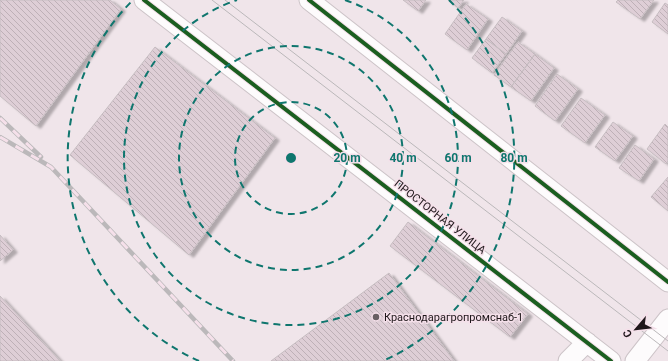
<svg xmlns="http://www.w3.org/2000/svg" width="668" height="361" font-family="Roboto,sans-serif">
<style>
.building{fill:url(#building-back-hatch);stroke:#c6bdc1;filter:url(#shadow)}
.lines{fill:none;stroke-linecap:round;stroke-linejoin:round}
.minor-casing{stroke:#ccc3c7;stroke-width:21}
.minor{stroke:#fdfbfc;stroke-width:19}
.tram{stroke:#bbb8ba;stroke-width:1}
.rail-casing{stroke:#bbb8ba;stroke-width:4.5}
.rail{stroke:#f5e0ea;stroke-width:3;stroke-dasharray:9;stroke-linecap:butt}
.cycleway-casing{stroke:#f5e0ea;stroke-width:6}
.cycleway{stroke:#1b5e20;stroke-width:4}
.ring{fill:none;stroke:#0f766e;stroke-width:2;stroke-dasharray:7 5}
.poi-dot{fill:#685f63;stroke:#f5e0ea;stroke-width:1.5}
.labels{text-anchor:middle;dominant-baseline:central;stroke-width:3;stroke-linejoin:round;paint-order:stroke}
.street-label{font-size:11px;fill:#1e171a;stroke:#f5e0ea}
.poi-label{font-size:11px;fill:#1e171a;stroke:#f5e0ea;text-anchor:start}
.centre{fill:#0f766e;stroke:#f5e0ea;stroke-width:2}
.ring-label{font-size:12px;text-anchor:middle;font-weight:bold;fill:#0f766e;stroke:#f5e0ea;stroke-width:3;stroke-linejoin:round;paint-order:stroke}
</style>
<defs>
<pattern id="building-back-hatch" width="6" height="6" patternUnits="userSpaceOnUse"><rect width="6" height="6" fill="#deced6"/><path d="M-1 5l2 2M0 0l6 6M5-1l2 2" fill="none" stroke="#beb0b7"/></pattern>
<filter id="shadow"><feDropShadow dx="4.5" dy="2.5" stdDeviation="1" flood-color="#0004"/></filter>
</defs>
<rect width="100%" height="100%" fill="#f0e5ea"/>
<path class="building" d="M0,0H110L121,9L36,126L0,96Z
M403,0H426L418,11Z
M448,0H464L458,8Z
M618,0H654L640,19L616,2Z
M665,3L668,5V34L652,22Z
M466,4L488,19L467,50L445,34Z
M502,17L522,31L506,54L486,39Z
M486,39L506,54L492,73L472,58Z
M518,42L535,54L511,87L494,75Z
M155,47L275,138L189,255L70,155Z
M535,54L554,68L531,101L511,87Z
M557,74L578,89L555,121L535,106Z
M581,98L605,115L585,143L561,126Z
M613,122L633,136L615,161L595,147Z
M665,124L668,127V161L666,164L647,149Z
M635,145L654,159L639,181L619,168Z
M668,177V211L651,197Z
M408,222L528,314L510,337L390,246Z
M0,235L13,250L0,261Z
M389,273L454,361H271Z
M0,296L60,361H0Z"/>
<g class="lines">
<defs>
<path id="minor" d="M144,0L611,361
M309,0L668,282
M568,361L587,342
M635,361L668,319"/>
</defs>
<use href="#minor" class="minor-casing"/>
<use href="#minor" class="minor"/>
<path class="tram" d="M212,0L668,351
M225,0L668,341"/>
<defs>
<path id="rail" d="M0,118L41,157
M0,137L51,167L233,361"/>
</defs>
<use href="#rail" class="rail-casing"/>
<use href="#rail" class="rail"/>
<defs>
<path id="cycleway" d="M144,0L611,361
M309,0L668,282"/>
</defs>
<use href="#cycleway" class="cycleway-casing"/>
<use href="#cycleway" class="cycleway"/>
</g>
<g class="ring">
<circle cx="291" cy="158" r="56"/>
<circle cx="291" cy="158" r="112"/>
<path d="M345 0A167 167 0 1 1 237 0"/>
<path d="M199 361A223 223 0 0 1 133 0M449 0A223 223 0 0 1 383 361"/>
</g>
<circle class="poi-dot" cx="376" cy="317" r="4"/>
<g class="labels">
<g class="street-label">
<text transform="translate(440 217) rotate(38)">ПРОСТОРНАЯ УЛИЦА</text>
</g>
<g class="poi-label">
<text x="384" y="317">Краснодарагропромснаб-1</text>
</g>
</g>
<circle cx="291" cy="158" r="6" class="centre"/>
<g class="ring-label">
<text x="347" y="162">20 m</text>
<text x="403" y="162">40 m</text>
<text x="458" y="162">60 m</text>
<text x="514" y="162">80 m</text>
</g>
<g transform="translate(636 329) rotate(242)" stroke="#f5e0ea" stroke-width="3" paint-order="stroke">
<path d="M0-3L7 15L0 10L-7 15Z" fill="#1e171a"/>
<text y="-6" font-size="11" font-weight="bold" text-anchor="middle" fill="#1e171a">С</text>
</g>
</svg>
